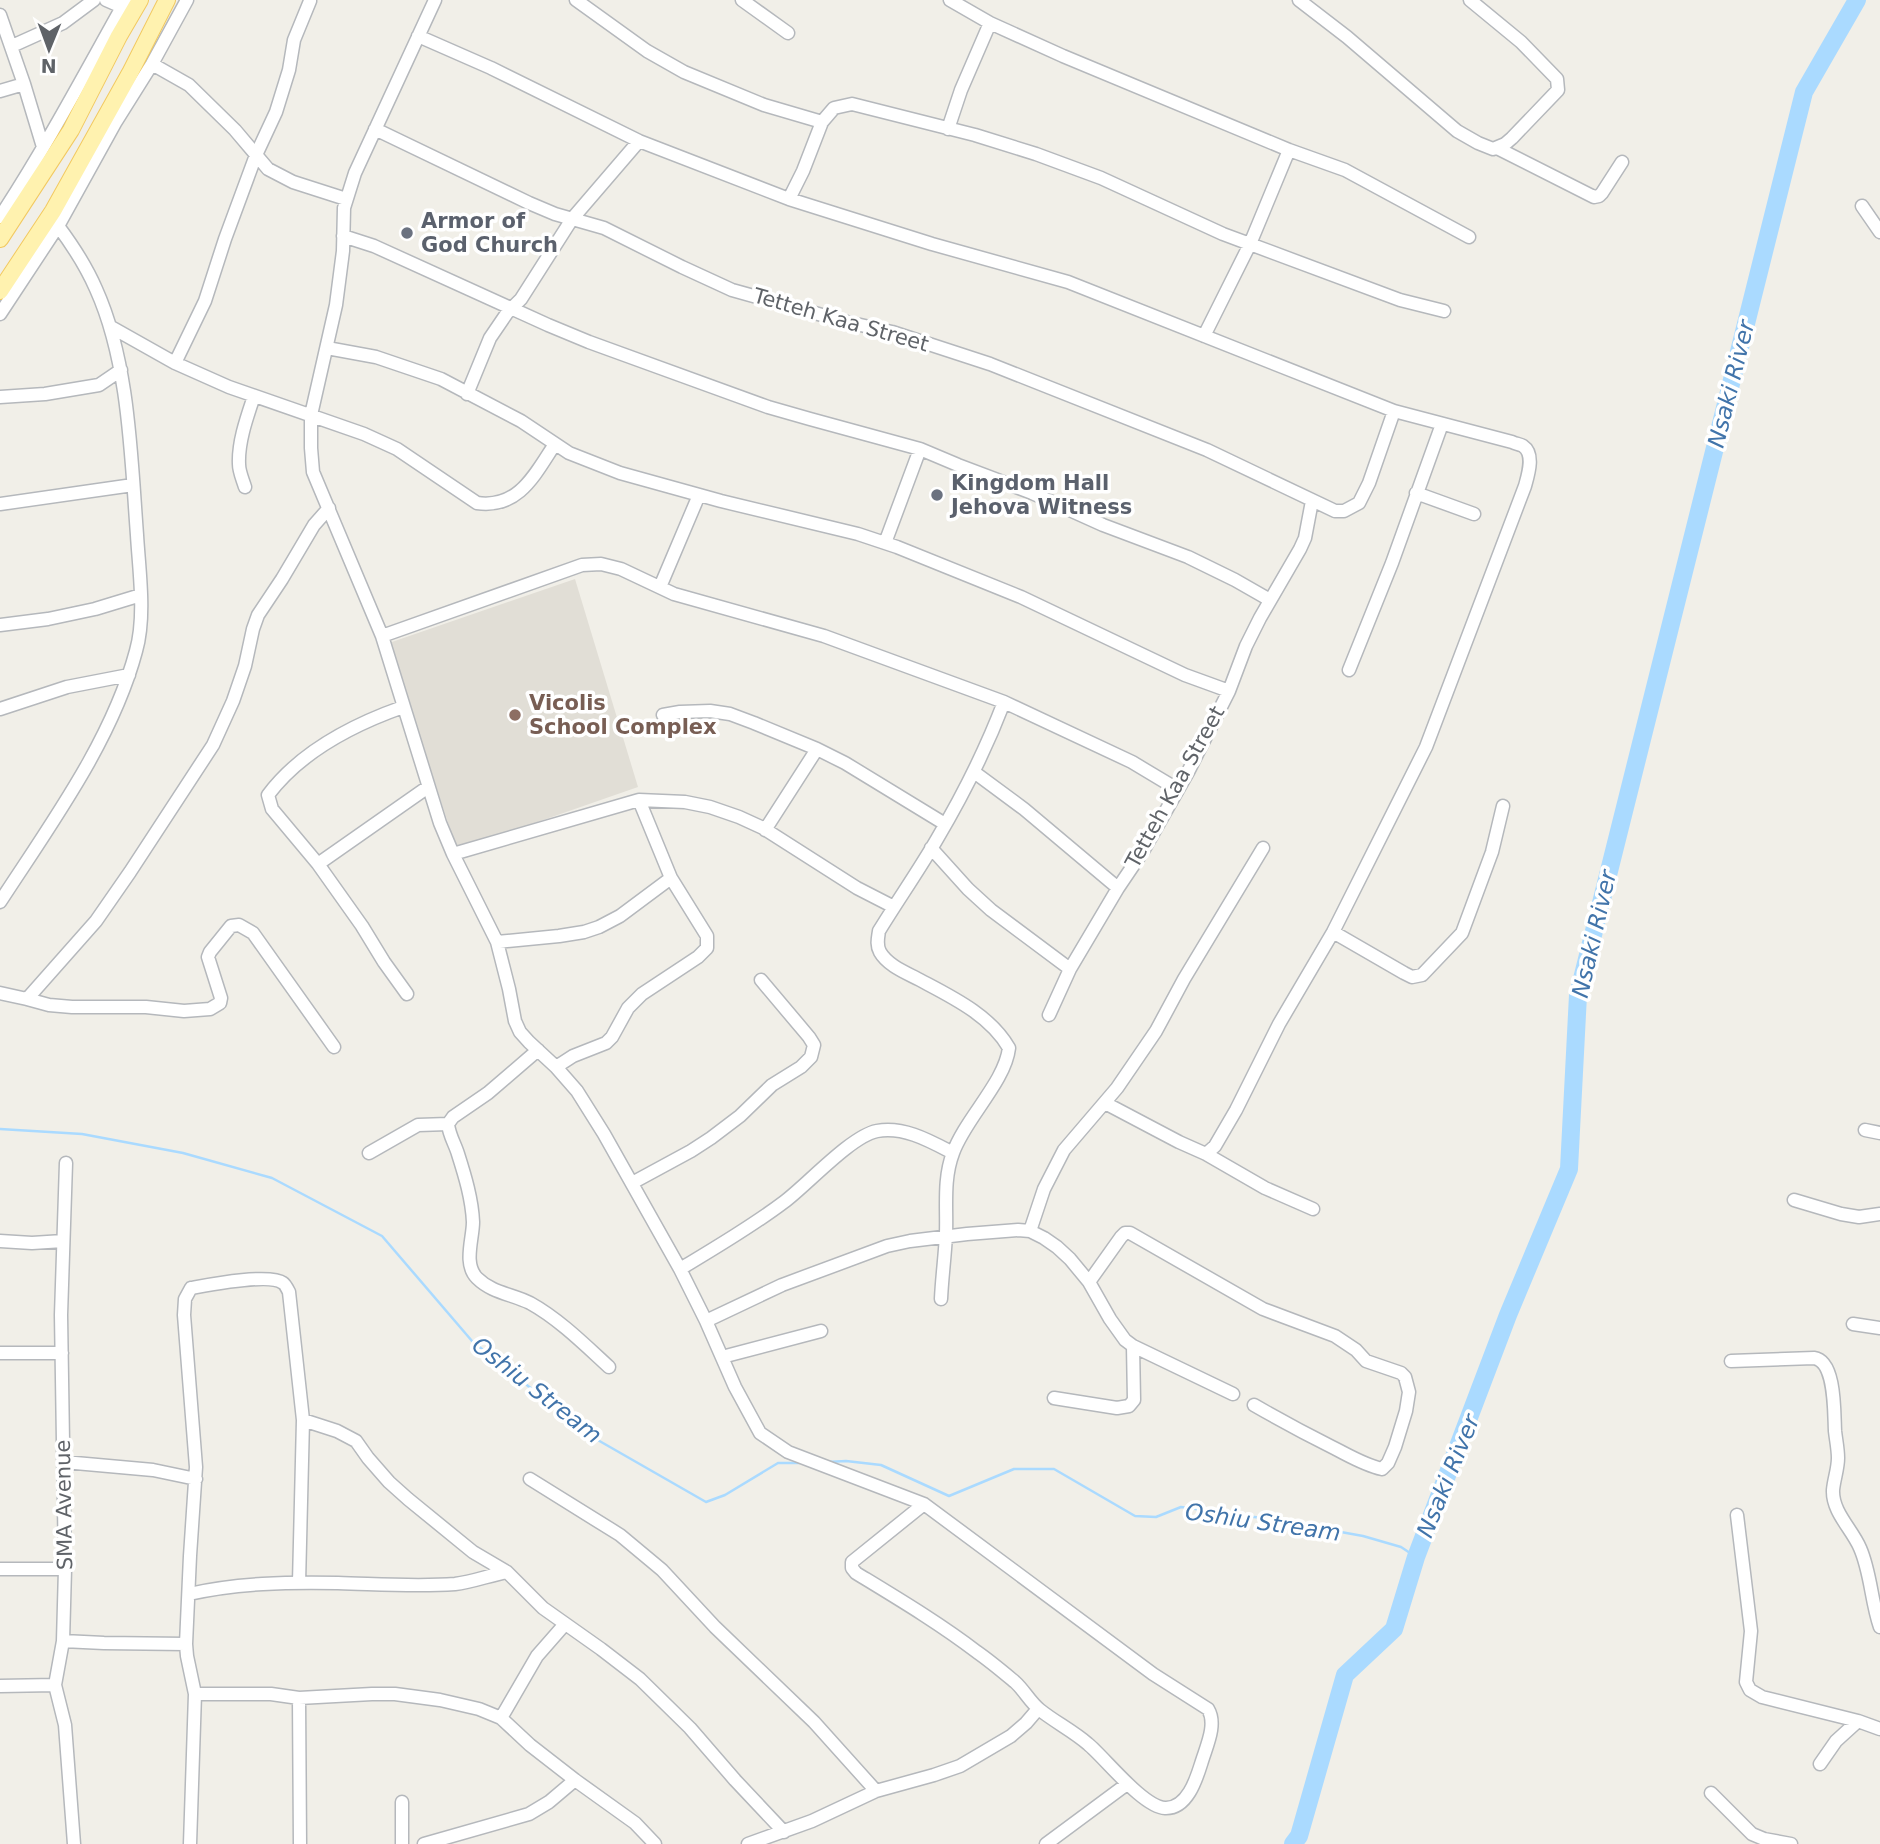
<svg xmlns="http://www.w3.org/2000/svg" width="1880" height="1844" font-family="'DejaVu Sans',sans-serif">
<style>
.education{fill:#e1ded6}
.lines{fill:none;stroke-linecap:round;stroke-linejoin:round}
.stream{stroke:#aadaff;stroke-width:2.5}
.river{stroke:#aadaff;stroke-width:18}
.minor-casing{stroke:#b5b8bc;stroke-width:15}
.major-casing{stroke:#f2c960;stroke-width:18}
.minor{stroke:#fff;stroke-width:12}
.major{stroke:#fff2af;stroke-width:16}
.worship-dot{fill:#6b7280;stroke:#fff;stroke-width:2.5}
.education-dot{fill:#8d6e63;stroke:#fff;stroke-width:2.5}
.labels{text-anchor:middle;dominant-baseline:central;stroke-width:7;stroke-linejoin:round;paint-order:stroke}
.worship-label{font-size:21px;font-weight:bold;fill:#5b616d;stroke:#fff;text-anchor:start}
.street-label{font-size:21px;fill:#5f6368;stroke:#fff}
.education-label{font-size:21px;font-weight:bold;fill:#785e54;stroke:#fff;text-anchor:start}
.water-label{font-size:23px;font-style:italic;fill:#4174aa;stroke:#fff}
</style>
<rect width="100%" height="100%" fill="#f1efe8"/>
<path class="education" d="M575,579L638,787L457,850L389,643Z"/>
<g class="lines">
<path class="stream" d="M0,1129L82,1134L183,1153L272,1178L382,1236L472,1341L589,1435L706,1502L725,1495L778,1463H799
M827,1462L846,1461L881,1465L949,1496L1014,1469H1054L1135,1516L1156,1517L1181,1507L1269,1519L1363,1536L1401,1547L1416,1557"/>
<path class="river" d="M1293,1844L1299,1836L1345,1675L1394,1629L1416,1557L1508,1315L1569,1169L1578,995L1804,92L1857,0"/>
<defs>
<path id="minor" d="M106,0L122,7
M435,0L355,173L344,208L343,251L336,305L311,415V448L313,472L382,636L440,823L453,854L497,942L509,989L515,1021L520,1032L529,1042L556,1067L577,1091L604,1134L680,1269L706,1321L735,1387L760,1433L788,1452L924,1504L1153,1674L1208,1709C1217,1724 1207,1745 1202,1761C1197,1777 1188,1809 1165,1808C1143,1807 1105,1758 1088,1744C1073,1731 1055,1722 1040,1710C1030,1702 1024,1690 1015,1682C1003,1672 990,1661 977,1652C939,1623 897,1598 856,1573L852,1568V1562L924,1504
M576,0L647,51L684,72L764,105L822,122
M742,0L788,33
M950,0L990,23L1063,56L1289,150L1345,170L1469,237
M1299,0L1347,37L1457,131L1478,143L1493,149L1505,144L1512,138L1558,90L1557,79L1521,42L1470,0
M0,15L24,84L43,147
M418,36L491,68L639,141L789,199L932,244L1068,282L1394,411L1512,442C1516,444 1520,444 1523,446C1535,454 1528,475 1525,486L1426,747L1333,932L1279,1024L1236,1110L1215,1146L1206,1154
M12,46L63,23L94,0
M152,64L189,85L235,130L268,169L293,182L346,199
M0,91L24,84
M375,129L529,203L555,214L604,228L682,267L732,290L847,322L892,332L990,364L1207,450L1335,511H1344L1359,503L1369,483L1394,411
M948,129L961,90L990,23
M1497,148L1594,197L1599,196L1602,193L1622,162
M789,199L803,171L822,122L834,108L852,104L975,135L1036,154L1101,178L1223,234L1400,300L1444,311
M1862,206L1880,232
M0,217C46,147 85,73 126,0
M343,236L374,246L548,325L589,342L768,407L810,419L920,449L958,465L1032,493L1103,525L1188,557L1235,580L1270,600
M0,314L58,226L115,123L152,64L187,0
M111,327L175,363L229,387L364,434L397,449L477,503C519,509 535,474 555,444
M1204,336L1250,244L1289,150
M327,348L376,357L441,379L521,421L569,453L620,473L721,501L858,534L897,547L1021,597L1185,675L1229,691
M175,363L205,301L225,239L256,155L276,112L289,70L294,40L310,1
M467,394L490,338L507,313L521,299L572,219L639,141
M0,397L45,394L99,385L121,370
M245,487C243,480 239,472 239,464C238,442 247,417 254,396
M1416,493L1474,514
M0,504L133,485
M885,543L920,449
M660,587L699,495
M0,625L48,619L95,609L141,595
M382,636L582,565L601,564L621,569L674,594L824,636L1004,702L1132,762L1177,789
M1349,670L1392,563L1442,424
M403,707C352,725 301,751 268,795L272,809L318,864L362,926L384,962L407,994
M0,709L67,687L129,675
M663,715L680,712L710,711L730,714L754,723L817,749L845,763L945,824
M974,772L1024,809L1118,888
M765,830L817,749
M931,848L968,889L991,910L1070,969
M453,854L639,800L685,802L710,807L739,817L763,828L857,888L894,907
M318,864L428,787
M0,902C50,825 112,741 136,651C146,616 139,570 137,535C131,456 129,362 96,289C86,266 73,246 58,226
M1333,932L1404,973L1412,977L1422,975L1462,933L1492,852L1503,806
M497,942L559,936L584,932L599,927L620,916L671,878
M0,993L27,999L96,921L130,872L213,745L233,701L245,666L253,629L258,615L282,579L314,525L329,508
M27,999L49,1005L72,1007H146L184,1011L210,1009L220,1003L221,998L208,957L210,952L231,926L239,925L253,933L334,1047
M1049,1015L1070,969L1118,888L1143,851L1188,772L1229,691L1246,646L1260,618L1300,549L1305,538L1312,501
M556,1067L573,1056L606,1043L612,1037L628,1008L642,994L698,957L707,948V936L671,878L639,800
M1105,1103L1179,1142L1206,1154L1265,1188L1313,1209
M448,1124C449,1135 455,1144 458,1154C465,1176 472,1199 473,1222C473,1239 463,1264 477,1278C492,1293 512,1294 530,1303C559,1319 585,1345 609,1367
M1865,1130L1880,1133
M369,1153L418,1125L448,1124L453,1117L488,1093L538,1050
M66,1163L61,1315L65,1569L63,1641L55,1685L65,1725L74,1844
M632,1183L691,1151L711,1138L740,1116L772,1085L801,1067L811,1057L814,1045L809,1037L761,980
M1794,1200L1841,1214L1859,1217L1880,1214
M1030,1231L1044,1189L1064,1150L1117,1088L1156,1031L1184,979L1263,848
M0,1241L32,1243L63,1241
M680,1269C715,1248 751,1227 784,1202C807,1185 851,1136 877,1131C904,1126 930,1141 953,1153
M1089,1282L1121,1237L1125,1233H1130L1263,1309L1335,1336L1356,1350L1366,1361L1401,1373L1405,1377L1409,1392L1406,1411L1395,1447L1388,1463L1382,1469C1364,1465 1348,1455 1332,1447C1306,1434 1280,1420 1254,1405
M941,1299C942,1277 945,1256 946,1234C947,1207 943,1179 953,1153C965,1119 1005,1082 1009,1048C990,1015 952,997 920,980C907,973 888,966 880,952C876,945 878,938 879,931C898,900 919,870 937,839C963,795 986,749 1004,702
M706,1321L782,1285L887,1246L910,1241L967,1234L1018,1230L1030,1231L1044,1238L1057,1247L1070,1259L1089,1282L1110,1319L1125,1340L1133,1346L1233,1394
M1853,1324L1880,1328
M0,1353H62
M722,1357L821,1331
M1731,1361L1814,1358C1836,1361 1834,1413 1835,1431C1836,1440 1838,1449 1838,1458C1838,1469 1834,1479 1833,1490C1832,1512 1852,1529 1860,1548C1871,1573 1871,1601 1880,1627
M1054,1398L1117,1408L1129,1406L1134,1400L1133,1346
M303,1420L337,1431L356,1441L368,1458L389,1482L408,1499L473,1552L507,1572L543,1608L601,1649L640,1679L690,1728L735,1780L784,1832
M64,1462L153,1470L196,1479
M530,1479L620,1535L662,1570L715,1627L814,1722L876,1791
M1737,1515L1751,1631L1746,1682L1750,1690L1762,1697L1858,1721L1880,1729
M0,1569H65
M189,1594C237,1583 288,1582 338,1583C377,1584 416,1587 455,1584C473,1582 490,1575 507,1572
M63,1641L104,1643L186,1644
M0,1686L55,1685
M195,1694H271L299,1698L372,1694H395L440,1700L479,1709L501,1718L530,1745L575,1780L635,1823L655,1844
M299,1698L300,1844
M501,1718L537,1656L565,1624
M1820,1764L1836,1741L1858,1721
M1711,1793L1752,1834L1764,1839L1791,1844
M402,1802V1844
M190,1844L195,1694L187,1656L186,1644L190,1556L196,1467L184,1315L185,1299L191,1288C208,1285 270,1273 283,1283C285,1284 288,1290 289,1292L303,1420L299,1583
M424,1844L529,1814L549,1802L575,1780
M748,1844L812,1821L876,1791L934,1775L960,1766L1011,1736L1026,1723L1038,1709
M1046,1844L1127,1784"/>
<path id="major" d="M0,239L71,130L119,36L140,0
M0,291L53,211L130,73L167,0"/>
</defs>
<use href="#minor" class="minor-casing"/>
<use href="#major" class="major-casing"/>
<use href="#minor" class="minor"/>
<use href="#major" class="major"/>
</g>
<g class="worship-dot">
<circle cx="407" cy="233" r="7"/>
<circle cx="937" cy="495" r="7"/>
</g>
<circle class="education-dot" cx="515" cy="715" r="7"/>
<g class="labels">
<g class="worship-label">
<text x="421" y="221">Armor of<tspan x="421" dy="24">God Church</tspan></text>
<text x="951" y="483">Kingdom Hall<tspan x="951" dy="24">Jehova Witness</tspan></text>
</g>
<g class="street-label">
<text transform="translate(841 320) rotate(16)">Tetteh Kaa Street</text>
<text transform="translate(1175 787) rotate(-61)">Tetteh Kaa Street</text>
<text transform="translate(64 1505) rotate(-91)">SMA Avenue</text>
</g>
<g class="education-label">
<text x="529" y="703">Vicolis<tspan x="529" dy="24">School Complex</tspan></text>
</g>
<g class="water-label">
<text transform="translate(1731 384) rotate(-76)">Nsaki River</text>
<text transform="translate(1594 934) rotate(-77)">Nsaki River</text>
<text transform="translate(537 1390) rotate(38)">Oshiu Stream</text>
<text transform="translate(1448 1476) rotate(-68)">Nsaki River</text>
<text transform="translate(1263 1522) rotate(8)">Oshiu Stream</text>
</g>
</g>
<g transform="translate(49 49) rotate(181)" stroke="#ffffff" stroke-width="5" paint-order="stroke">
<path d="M0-5L12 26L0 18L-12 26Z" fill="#5f6368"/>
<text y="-10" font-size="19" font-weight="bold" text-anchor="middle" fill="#5f6368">N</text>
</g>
</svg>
